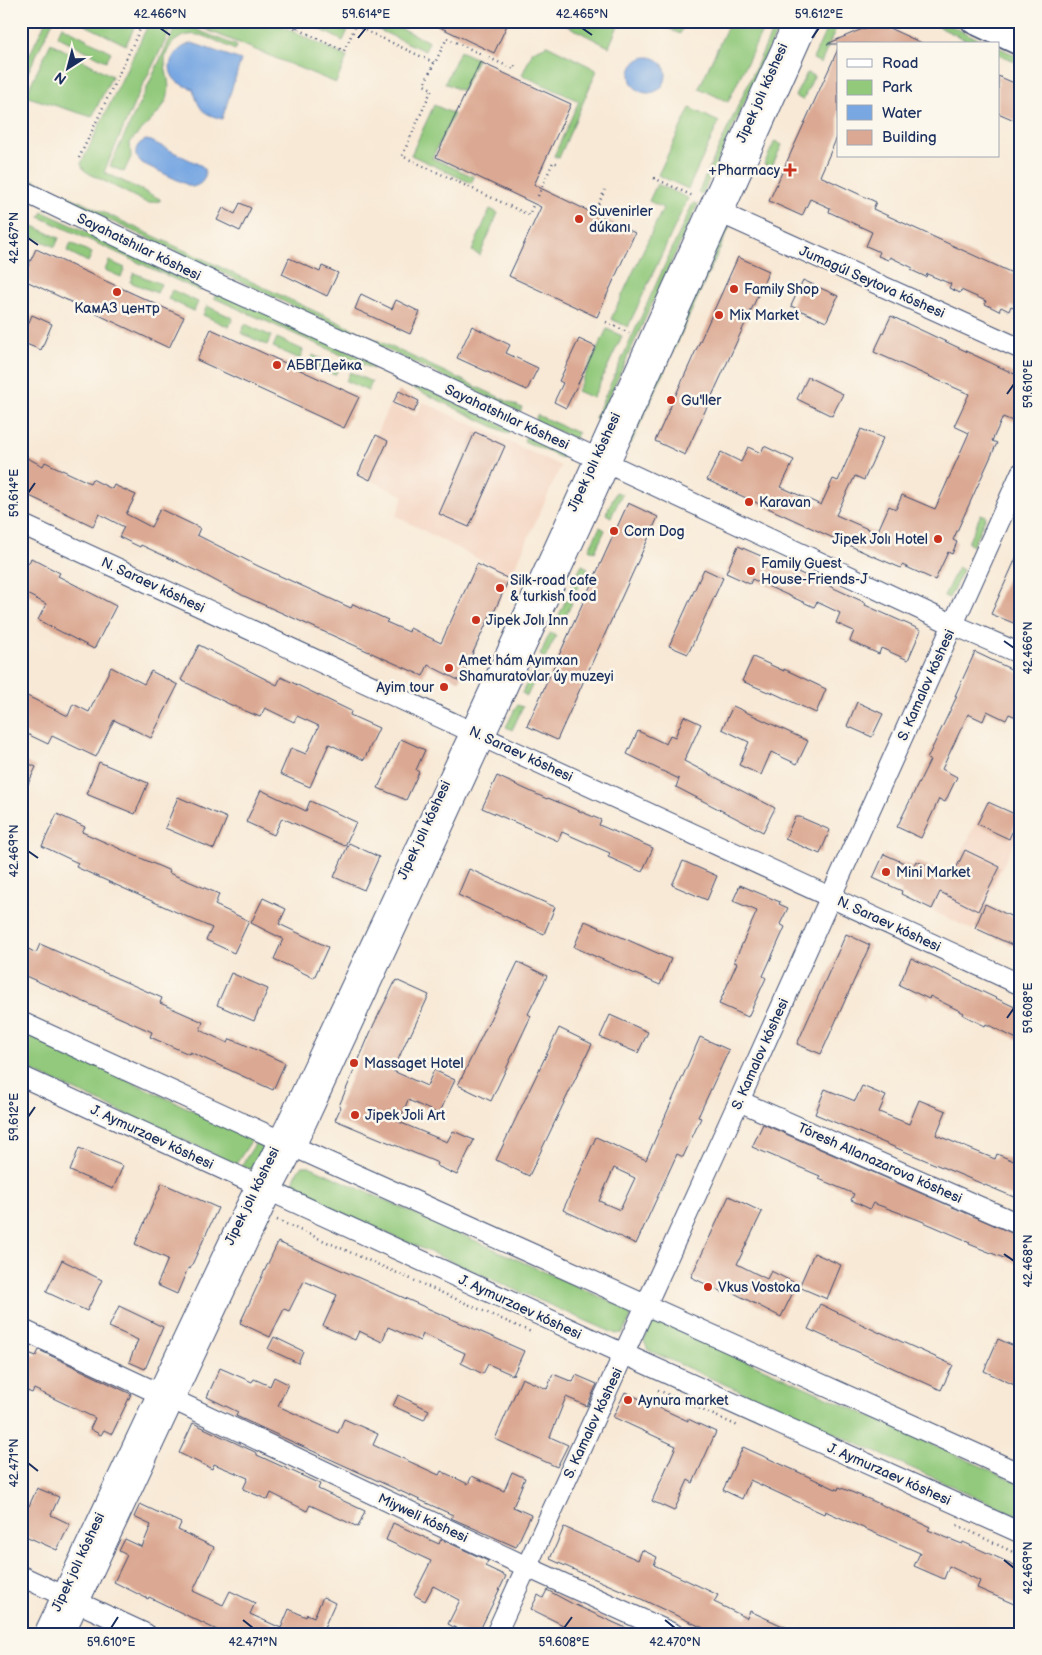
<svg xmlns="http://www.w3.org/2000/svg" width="1042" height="1655" font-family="'Balsamiq Sans',sans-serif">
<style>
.built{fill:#f4d3c0}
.green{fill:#92c97b;stroke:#567c6c}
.water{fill:#78a7e2;stroke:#4a6ba0}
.building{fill:#dba993;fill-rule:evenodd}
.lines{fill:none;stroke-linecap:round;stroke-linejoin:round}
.minor-casing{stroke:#3c4b70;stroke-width:22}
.major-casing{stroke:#3c4b70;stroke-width:28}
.path{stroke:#3c4b70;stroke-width:2.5;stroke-dasharray:1 4;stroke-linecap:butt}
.minor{stroke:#fff;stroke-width:20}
.major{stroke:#fff;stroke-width:25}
.ticks{fill:none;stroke:#1b2f5e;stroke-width:2}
.poi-dot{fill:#c8321e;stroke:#fbf7ec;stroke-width:2}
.labels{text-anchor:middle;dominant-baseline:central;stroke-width:5;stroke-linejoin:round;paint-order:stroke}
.street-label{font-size:14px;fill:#1b2f5e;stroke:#fbf7ec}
.poi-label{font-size:14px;fill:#1b2f5e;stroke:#fbf7ec;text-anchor:start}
.neatline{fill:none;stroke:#1b2f5e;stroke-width:2}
.ticks-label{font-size:12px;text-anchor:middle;fill:#1b2f5e}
</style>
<rect width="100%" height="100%" fill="#fbf7ec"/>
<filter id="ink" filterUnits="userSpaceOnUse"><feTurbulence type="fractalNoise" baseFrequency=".02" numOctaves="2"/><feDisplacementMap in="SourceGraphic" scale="10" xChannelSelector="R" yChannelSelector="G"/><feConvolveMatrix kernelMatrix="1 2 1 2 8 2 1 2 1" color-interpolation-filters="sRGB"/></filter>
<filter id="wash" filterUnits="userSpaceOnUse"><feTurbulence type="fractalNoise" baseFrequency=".0096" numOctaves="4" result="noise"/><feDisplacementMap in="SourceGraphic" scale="20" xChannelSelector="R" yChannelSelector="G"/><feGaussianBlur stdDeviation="1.12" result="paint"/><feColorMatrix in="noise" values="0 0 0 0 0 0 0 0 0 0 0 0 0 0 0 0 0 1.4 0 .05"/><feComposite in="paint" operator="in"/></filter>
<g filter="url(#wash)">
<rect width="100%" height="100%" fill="#f8e9d6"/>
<path class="built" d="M423,402L561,466L511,576L396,516L404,496L358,474L390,404L416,416Z
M978,818L1017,836L973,930L933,911Z"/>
<path class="green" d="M46,21H53L21,86V72Z
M77,21H137L126,45Z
M150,21H175L137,97L104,172L160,199V201L147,203L90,174L84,170L81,164Z
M185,21H271L347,57L336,83Z
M304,21H352L343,41Z
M368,21H393L392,24L429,42L425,51L366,24Z
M558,21H620L609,47Z
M661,21H686L680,34L659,24Z
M730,21H767L728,102L699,88Z
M777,21H782L702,195L698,193Z
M830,21H849L850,23L836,28L821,63L813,59Z
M926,21H940L983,41L982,44H975Z
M178,22L237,46L235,50C215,41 195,26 175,41C170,45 165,54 165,61C165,75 172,84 167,98C160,117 141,127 130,143L131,157L124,172L110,166Z
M62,26L111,52L106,61L57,36Z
M51,43L112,76L92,117L25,96Z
M547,45L597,70L559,158L554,156L579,101L522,75L533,51Z
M998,47L1021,58V64L998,54Z
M460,51L477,59L462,91L445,83Z
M807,73L814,76L803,100L795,96Z
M434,105L454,114L432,158L474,177L471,183L411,155Z
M690,108L719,122L688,189L658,175Z
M775,141L782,145L771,168L764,164Z
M21,174L522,408L520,412L21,179Z
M657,184L688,198L628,327L611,319L663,208L649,201Z
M693,203L698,204L599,419L595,418Z
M490,209L498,213L480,255L472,251Z
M43,212L202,285L200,291L40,217Z
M33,226L59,238L55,247L29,235Z
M730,226L631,444L628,443L727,227Z
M71,243L92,253L88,262L67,251Z
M109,261L125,268L121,277L105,270Z
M134,273L161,284L157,293L130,282Z
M172,290L198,302L194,311L168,299Z
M218,291L375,364L373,369L214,298Z
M207,306L233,318L229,327L203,315Z
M245,324L271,336L267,345L241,333Z
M607,329L622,336L593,398L577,391Z
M277,338L303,350L300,359L273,347Z
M313,355L339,367L335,375L309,364Z
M350,372L372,382L368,391L346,381Z
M394,374L511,429L509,434L392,378Z
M537,415L578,433L575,439L535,420Z
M526,436L564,454L562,458L524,441Z
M616,492L622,494L611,517L606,514Z
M981,514L986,516L973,546L968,543Z
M600,527L605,530L595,552L589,549Z
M582,565L588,568L577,590L571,587Z
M958,567L963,570L949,598L944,596Z
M566,600L572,603L561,625L555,623Z
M550,633L556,636L545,658L540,655Z
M533,670L538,673L527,696L522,693Z
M517,705L523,707L512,730L506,727Z
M21,1031L253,1138L236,1164L21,1066Z
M257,1141L266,1148L256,1168L249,1169L241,1166Z
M303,1166H309L625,1308L630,1312L631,1317L623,1333L616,1334L298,1194L292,1185L298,1170Z
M660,1322L1021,1484V1517L648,1350L644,1341L650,1326Z"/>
<path class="water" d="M192,43L241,60L222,119C201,113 200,110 193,89C186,86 177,84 173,77C164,62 178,47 192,43Z
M630 75a18 18 0 1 1 36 0a18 18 0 1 1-36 0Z
M146,140L151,141L202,166C209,175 203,185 192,187L142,163L136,156C135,148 138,143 146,140Z"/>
<g id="blocks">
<path class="building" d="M427,21H509L494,53Z
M878,23L924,44H827L855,32Z
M838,49V135L820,176L876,202L873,209L1021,277V310L1011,306L1009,311L1001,307L999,311L985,304L986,301L961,290L960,293L949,288L951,284L927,274L926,277L911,270L913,268L890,257L888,260L878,256L880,252L866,246L872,232L829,212L830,208L810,199L802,216L769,201Z
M480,62L571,104L534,185L635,233L597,317L509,276L541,207L436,157Z
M998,76L1021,86V123L998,113Z
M240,203L251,208L240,231L217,220L223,208L235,214Z
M36,249L184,317L169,348L22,279Z
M738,257L769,271L685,455L655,441Z
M289,258L320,272L322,266L338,273L327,296L282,274Z
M803,280L838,296L826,322L791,306Z
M361,294L392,309L396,300L420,312L410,334L355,309Z
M32,315L52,324L41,350L21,342Z
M891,316L1021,377V410L1015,422L1003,417L992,441L997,443L953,540L957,542L952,554L948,552L935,580L902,565L901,568L868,554L707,480L721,452L741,462L748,447L761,453L764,446L794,460L781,487L821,505L833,479L838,481L861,429L883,438L864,480L855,476L836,515L877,533L889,506L896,509L902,495L935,509L969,433L954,426L969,394L874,352Z
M472,326L510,345L506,353L538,368L527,390L457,358Z
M211,329L359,397L344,428L197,360Z
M579,339L596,347L566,408L554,402L563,383L559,381Z
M808,377L843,394L832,416L797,399Z
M399,391L419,401L414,412L393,403Z
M475,432L505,446L469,527L439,514Z
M376,435L388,441L370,480L358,474Z
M21,455L43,466L45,462L90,483L92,479L112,489L114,485L136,495L126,514L151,527L160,509L200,528L197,535L258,566L351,608L353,604L388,620L386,622L409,632L410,628L441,643L477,564L509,579L494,612L492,611L460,681L428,665L423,676L244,596L201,573L141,545L140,547L119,537L124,527L99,514L93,526L21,492Z
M628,503L658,517L557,740L527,726Z
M738,546L825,584L866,603L865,605L921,630L908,660L881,648L879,654L850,641L854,631L836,623L840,613L817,602L814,607L752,579L750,584L726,573Z
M1021,547V626L991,614Z
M31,558L60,573L58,576L116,606L94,649L38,620L46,604L21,591V559L29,563Z
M704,569L723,578L688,654L669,646Z
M199,645L277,685L281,677L351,711L350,715L379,728L364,760L329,744L310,787L280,774L291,748L306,754L319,726L297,716L294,722L265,708L260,717L229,704L181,680Z
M975,652L1021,674V719L1009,714L1006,720L987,711L983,721L968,714L942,769L957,777L945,802L939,799L921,838L897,827L930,760L927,759L957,696H955Z
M753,657L784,671V669L826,689L816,713L769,691L768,692L742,681Z
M111,667L144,684L151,671L178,685L151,738L114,720L96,757L52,736L48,744L21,731V693L68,716L73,704L89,712Z
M857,702L883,714L872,737L847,726Z
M733,706L808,741L797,764L771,752L761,775L739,765L749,742L722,729Z
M684,716L701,724L684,761L775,808L763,832L676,787L679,779L627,754L638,731L666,744L670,735L675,737Z
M401,739L425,750L416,770L419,772L406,800L378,788Z
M21,760L36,767L21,799Z
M99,762L148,783L135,814L86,794Z
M497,776L547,799L548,798L601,820L599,825L653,848L642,872L608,857L610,853L562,832L558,841L482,808Z
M261,790L306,811L310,801L356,822L345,846L282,818L274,835L246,822Z
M178,797L227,818L214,849L165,828Z
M988,802L1019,816L1009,839L977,824Z
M57,814L85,827L82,832L170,871L169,873L219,894L215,905L249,921L234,953L206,940L212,928L76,867L78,863L42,846Z
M795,817H800L830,830L820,854L785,839Z
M349,843L379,857L364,890L334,877Z
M965,850L1000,867L978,911L940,892L932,909L901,894L902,891L873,878L884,854L913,867L916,861L952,877Z
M683,861L717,876L707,900L672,885Z
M469,869L555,907L544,934L458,895Z
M740,885L780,902L779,904L788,908L780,924L785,927L763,976L766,978L748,1017L719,1004L737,963L734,962L757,911L733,901Z
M263,898L286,909L279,924L328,947L314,978L274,959L283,939L251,923Z
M985,904L1021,921V949L975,928Z
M585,921L671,959L660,985L574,947Z
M846,934L870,945L821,1054L797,1044Z
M40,944L162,998L160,1003L203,1022L200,1030L228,1043L230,1039L241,1043L285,1063L273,1090L190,1052L189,1054L150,1037L152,1032L21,974V945L36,953Z
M911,958L1021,1010V1041L986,1024L985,1026L963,1015L964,1013L930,996L929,999L899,985Z
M518,962L547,976L528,1014L531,1016L491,1101L458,1085Z
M231,973L268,989L254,1021L217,1005Z
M396,980L429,995L410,1036L409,1035L393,1071L427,1086L434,1070L455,1080L439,1114L408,1100L399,1122L447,1142L453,1131L474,1140L457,1175L437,1166L438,1163L335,1120L341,1107L339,1106L374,1024Z
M610,1015L648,1032L638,1053L600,1037Z
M559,1028L592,1044L529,1176L496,1160Z
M700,1037L729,1050L698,1117L701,1118L683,1157L677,1154L636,1244L563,1210L596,1137L646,1160ZM614,1168L635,1178L620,1210L599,1201Z
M862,1086L886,1096L879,1112L909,1124L919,1100L946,1111L936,1135L995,1159L997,1154L1021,1164V1200L815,1114L825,1089L855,1101Z
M763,1124L1021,1237V1265L969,1244L970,1242L919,1220L873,1203L870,1209L851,1200L854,1194L819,1179L820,1176L752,1147Z
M79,1148L123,1166L113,1189L70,1171Z
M162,1183L218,1208L190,1269L188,1268L177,1294L157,1285L168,1259L135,1244Z
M729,1196L762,1212L737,1264L767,1279L771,1271L797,1284L781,1317L726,1289L724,1293L691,1277Z
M278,1242L524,1351L513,1375L488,1364L483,1374L461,1363L465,1353L423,1334L420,1341L388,1327L382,1342L359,1331L355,1340L323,1326L337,1295L304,1281L289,1311L284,1309L270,1337L240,1323Z
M814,1253L841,1265L827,1299L799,1287Z
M62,1260L102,1280L87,1311L46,1292Z
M820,1304L880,1333V1332L953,1365L941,1390L808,1329Z
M119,1306L163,1327L145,1369L129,1362L138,1340L109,1327Z
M274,1337L303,1351L298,1363L268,1349Z
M998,1339L1021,1349V1388L984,1371Z
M21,1350L36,1356L39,1350L131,1394L112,1434L104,1430L101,1435L90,1429L95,1418L34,1389L32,1393L21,1388Z
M220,1368L252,1382L254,1379L270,1386L274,1377L288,1384L278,1406L338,1433L344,1419L378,1434L373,1445L439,1475L441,1471L468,1484L472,1476L504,1491L512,1472L525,1478L513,1507L531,1515L516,1547L451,1518L453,1515L433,1506L236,1416L238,1412L207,1397Z
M553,1374L573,1382L576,1375L597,1384L587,1406L566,1397L550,1437L568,1445L557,1467L495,1439L522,1378L547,1389Z
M625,1392L688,1421V1419L716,1432L693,1483L688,1480L674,1511L652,1501L676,1446L613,1417Z
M398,1395L429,1410L424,1420L393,1406Z
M193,1423L257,1453V1455L320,1484L318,1489L365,1511L358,1527L310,1505L307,1511L271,1493L268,1500L243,1489L248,1478L214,1464L212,1469L179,1453Z
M743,1447L838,1490L839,1487L871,1500L930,1527L928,1530L962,1544L963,1542L1021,1568V1607L977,1588L980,1581L949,1566L944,1579L914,1566L920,1553L825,1511L824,1514L750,1480L742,1499L723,1490Z
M37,1488L59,1497L51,1515L70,1524L57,1550L21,1534V1502L29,1506Z
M140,1504L181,1523L178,1530L214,1547L193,1591L223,1605L230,1591L255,1603L250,1614L281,1628L289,1609L306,1617L307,1614L314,1617L323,1597L335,1603L321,1634H225L149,1597L148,1599L114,1582L127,1555L119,1551L125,1539L142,1547L151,1525L134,1517Z
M393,1523L439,1544L441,1539L488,1561L485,1566L506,1576L478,1634H467L448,1624L460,1600L433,1586L425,1601L414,1595L431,1561L386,1540Z
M564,1527L638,1560L642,1550L657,1557L654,1565L718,1595L714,1602L747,1618L750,1611L800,1634H716L639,1598L579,1572L550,1559Z
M547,1590L571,1603L639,1634H559L563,1625L531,1609L538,1595L543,1598Z"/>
</g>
</g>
<g filter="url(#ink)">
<use href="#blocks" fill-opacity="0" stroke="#3c4b70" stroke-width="1"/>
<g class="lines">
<defs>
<path id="minor" d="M21,190L211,281L386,360L954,625L1021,654
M723,214L1021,349
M21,524L1021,985
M21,1022L279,1140L1021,1474
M21,1076L624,1354L1021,1533
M739,1101L1021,1225
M21,1329L158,1393
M174,1400L527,1567L674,1634
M21,1576L146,1634
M44,1634L246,1206L288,1121L471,731L794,21
M64,1634L271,1192L295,1147C468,773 641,398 809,21
M496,1634L739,1101L1021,473"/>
<path id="major" d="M974,21L1021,43"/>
</defs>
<use href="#minor" class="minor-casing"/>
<use href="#major" class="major-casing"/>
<path class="path" d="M281,21L344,51L358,21
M356,26L435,63L447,38L483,55
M297,28L300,21
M489,58L514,69L516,64
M434,63L424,85L432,89L402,156L529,215L534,203
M79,158L144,21
M654,178L693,196
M538,196L553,162L559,164
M594,213L605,190
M606,322L629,333
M277,1220L531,1332
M658,1390L738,1426
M957,1525L1021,1556"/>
<use href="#minor" class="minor"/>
<use href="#major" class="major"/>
</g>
</g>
<path class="ticks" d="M160,28L170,35M582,28L592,35M358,38L366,28M812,38L819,28M28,238L38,245M1007,394L1014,384M28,493L35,483M1004,641L1014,648M28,851L38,858M1007,1018L1014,1008M28,1117L35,1107M1004,1254L1014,1261M28,1463L38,1471M1004,1560L1014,1568M243,1620L253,1628M665,1620L675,1628M111,1628L118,1617M564,1628L572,1617"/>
<g class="poi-dot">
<path d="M787.5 162.5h5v5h5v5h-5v5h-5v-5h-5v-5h5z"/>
<circle cx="579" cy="219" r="5"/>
<circle cx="734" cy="289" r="5"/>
<circle cx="117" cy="292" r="5"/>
<circle cx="719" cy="315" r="5"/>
<circle cx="277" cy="365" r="5"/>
<circle cx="671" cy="400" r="5"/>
<circle cx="749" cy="502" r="5"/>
<circle cx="614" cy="531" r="5"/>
<circle cx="938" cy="539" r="5"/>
<circle cx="751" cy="571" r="5"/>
<circle cx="500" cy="588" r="5"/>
<circle cx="476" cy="620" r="5"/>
<circle cx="449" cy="668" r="5"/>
<circle cx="444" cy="687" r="5"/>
<circle cx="886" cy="872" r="5"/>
<circle cx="354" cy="1063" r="5"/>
<circle cx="355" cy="1115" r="5"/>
<circle cx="708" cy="1287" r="5"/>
<circle cx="628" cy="1400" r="5"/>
</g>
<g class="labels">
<g class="street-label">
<text transform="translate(762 93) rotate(-66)">Jipek jolı kóshesi</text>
<text transform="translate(139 247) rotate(26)">Sayahatshılar kóshesi</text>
<text transform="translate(872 282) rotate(24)">Jumagúl Seytova kóshesi</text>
<text transform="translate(507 417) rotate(25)">Sayahatshılar kóshesi</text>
<text transform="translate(594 462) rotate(-65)">Jipek jolı kóshesi</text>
<text transform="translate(153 585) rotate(25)">N. Saraev kóshesi</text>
<text transform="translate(926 685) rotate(-66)">S. Kamalov kóshesi</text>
<text transform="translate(521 754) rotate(25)">N. Saraev kóshesi</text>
<text transform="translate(424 830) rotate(-65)">Jipek jolı kóshesi</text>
<text transform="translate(889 924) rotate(25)">N. Saraev kóshesi</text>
<text transform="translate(760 1054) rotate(-66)">S. Kamalov kóshesi</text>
<text transform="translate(152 1137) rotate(25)">J. Aymurzaev kóshesi</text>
<text transform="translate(880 1163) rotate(24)">Tóresh Allanazarova kóshesi</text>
<text transform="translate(252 1196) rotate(-64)">Jipek jolı kóshesi</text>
<text transform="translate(520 1307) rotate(25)">J. Aymurzaev kóshesi</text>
<text transform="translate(593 1423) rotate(-65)">S. Kamalov kóshesi</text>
<text transform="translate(889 1474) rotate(24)">J. Aymurzaev kóshesi</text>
<text transform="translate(423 1518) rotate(25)">Miyweli kóshesi</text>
<text transform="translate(78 1562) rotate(-65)">Jipek jolı kóshesi</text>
</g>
<g class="poi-label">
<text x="780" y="170" text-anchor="end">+Pharmacy</text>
<text x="589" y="211">Suvenirler<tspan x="589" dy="16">dúkanı</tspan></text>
<text x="744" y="289">Family Shop</text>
<text x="117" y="308" text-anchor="middle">КамАЗ центр</text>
<text x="729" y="315">Mix Market</text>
<text x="287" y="365">АБВГДейка</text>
<text x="681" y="400">Gu'ller</text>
<text x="759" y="502">Karavan</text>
<text x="624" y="531">Corn Dog</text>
<text x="928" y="539" text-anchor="end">Jipek Jolı Hotel</text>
<text x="761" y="563">Family Guest<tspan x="761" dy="16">House-Friends-J</tspan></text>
<text x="510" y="580">Silk-road cafe<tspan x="510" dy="16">&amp; turkish food</tspan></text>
<text x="486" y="620">Jipek Jolı Inn</text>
<text x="459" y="660">Amet hám Ayımxan<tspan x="459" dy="16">Shamuratovlar úy muzeyi</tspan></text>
<text x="434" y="687" text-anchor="end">Ayim tour</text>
<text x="896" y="872">Mini Market</text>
<text x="364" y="1063">Massaget Hotel</text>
<text x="365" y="1115">Jipek Joli Art</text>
<text x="718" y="1287">Vkus Vostoka</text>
<text x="638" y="1400">Aynura market</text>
</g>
</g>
<rect width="1042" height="1655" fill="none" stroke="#fbf7ec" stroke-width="55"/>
<rect x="837" y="42" width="162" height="115" fill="#fbf7ec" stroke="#a1a7b3"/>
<rect x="847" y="59" width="25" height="8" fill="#ffffff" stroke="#a1a7b3"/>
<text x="882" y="68" font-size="15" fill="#1b2f5e">Road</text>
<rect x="847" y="80" width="25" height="15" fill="#92c97b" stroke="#a1a7b3"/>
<text x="882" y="92" font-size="15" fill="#1b2f5e">Park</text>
<rect x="847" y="105" width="25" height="15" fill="#78a7e2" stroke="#a1a7b3"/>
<text x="882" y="118" font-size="15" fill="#1b2f5e">Water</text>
<rect x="847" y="130" width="25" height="15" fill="#dba993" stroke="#a1a7b3"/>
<text x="882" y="142" font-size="15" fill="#1b2f5e">Building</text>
<g transform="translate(68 68) rotate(216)" stroke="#fbf7ec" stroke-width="4" paint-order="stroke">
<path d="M0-4L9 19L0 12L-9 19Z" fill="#1b2f5e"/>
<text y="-8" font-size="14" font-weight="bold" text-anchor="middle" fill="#1b2f5e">N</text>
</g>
<rect x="28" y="28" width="986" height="1600" class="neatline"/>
<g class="ticks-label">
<text x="160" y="18">42.466°N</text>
<text x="366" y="18">59.614°E</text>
<text x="582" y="18">42.465°N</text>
<text x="819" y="18">59.612°E</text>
<text transform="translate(14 238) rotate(-90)" y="4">42.467°N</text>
<text transform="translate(1028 384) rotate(-90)" y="4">59.610°E</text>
<text transform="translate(14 493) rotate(-90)" y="4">59.614°E</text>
<text transform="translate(1028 648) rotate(-90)" y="4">42.466°N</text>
<text transform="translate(14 851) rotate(-90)" y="4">42.469°N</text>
<text transform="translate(1028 1008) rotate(-90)" y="4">59.608°E</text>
<text transform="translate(14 1117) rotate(-90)" y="4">59.612°E</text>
<text transform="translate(1028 1261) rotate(-90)" y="4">42.468°N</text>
<text transform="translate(14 1463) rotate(-90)" y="4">42.471°N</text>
<text transform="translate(1028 1568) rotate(-90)" y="4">42.469°N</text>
<text x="111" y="1646">59.610°E</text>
<text x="253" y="1646">42.471°N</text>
<text x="564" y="1646">59.608°E</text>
<text x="675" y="1646">42.470°N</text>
</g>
</svg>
